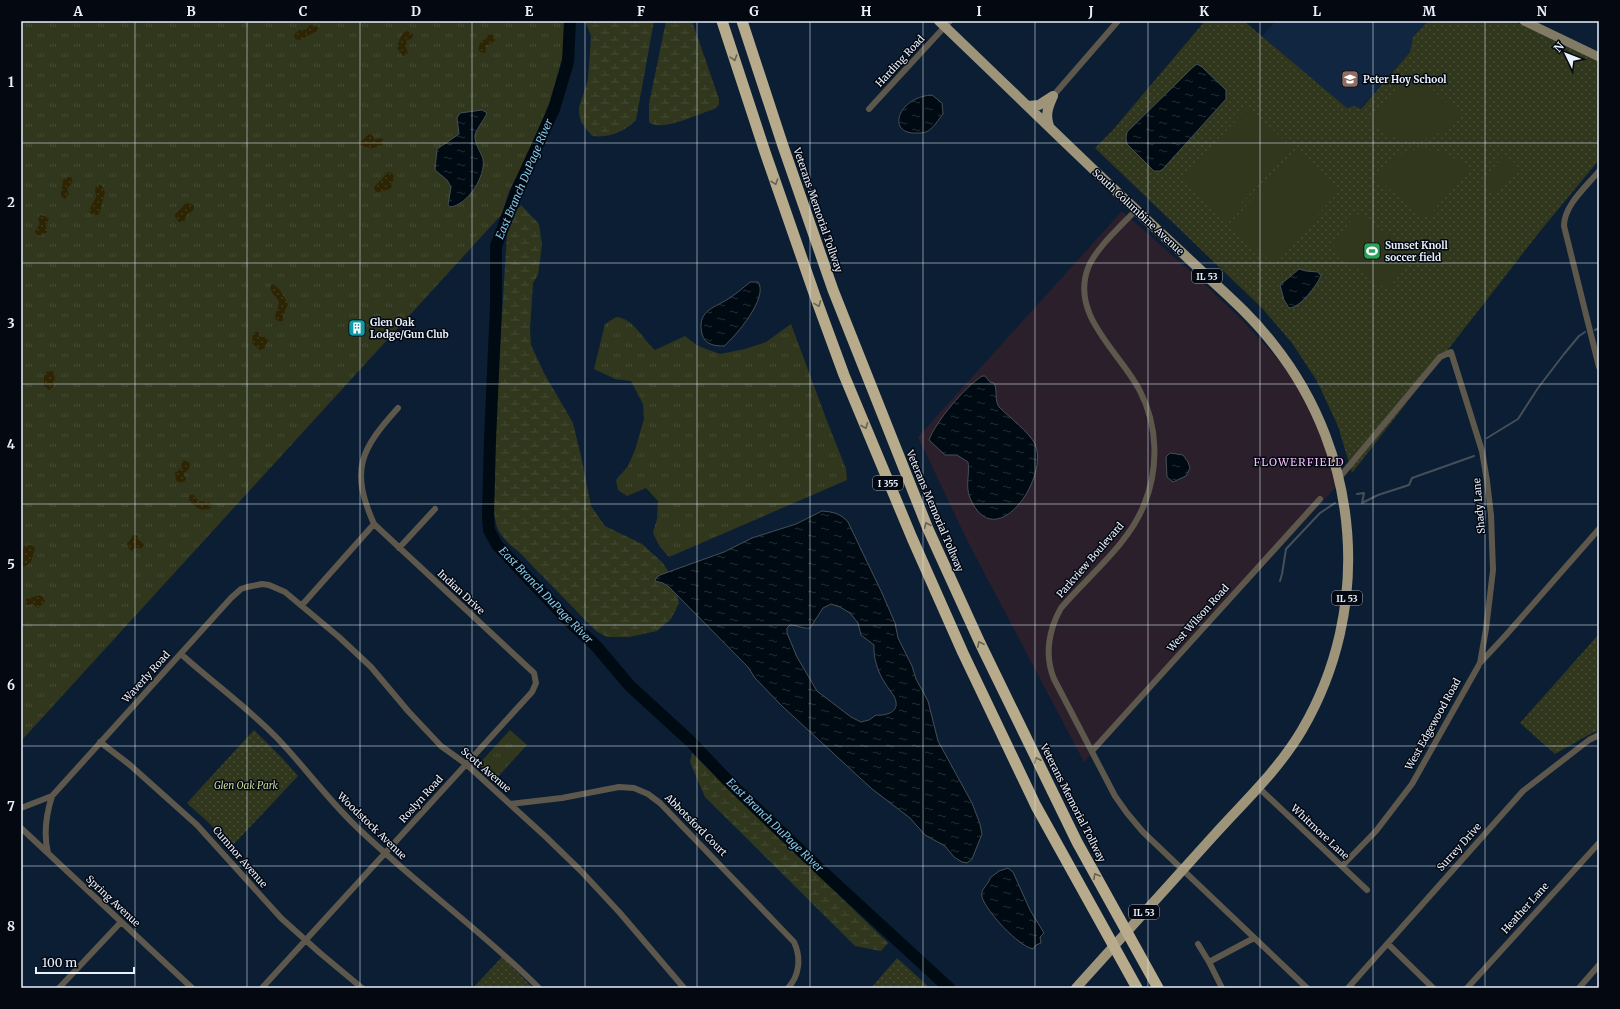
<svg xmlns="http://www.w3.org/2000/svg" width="1620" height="1009" font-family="Merriweather,serif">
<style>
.commercial{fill:#2c1f2c}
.built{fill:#112741}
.grass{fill:url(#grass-tufts)}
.wetland{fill:url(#wetland-marsh)}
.sand{fill:url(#sand-dots)}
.park{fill:url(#park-dots)}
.garden{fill:#31371d}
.water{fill:url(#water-ripples);stroke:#464f58;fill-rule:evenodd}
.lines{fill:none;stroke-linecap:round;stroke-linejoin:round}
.stream{stroke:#464f58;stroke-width:2}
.river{stroke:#000a12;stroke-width:12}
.street{stroke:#5d584b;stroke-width:6}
.secondary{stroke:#817a65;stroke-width:9}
.primary{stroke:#9d9479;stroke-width:10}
.highway{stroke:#b7ab8b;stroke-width:11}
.oneway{stroke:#666254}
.grid{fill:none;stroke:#e8f1fd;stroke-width:1;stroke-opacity:0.55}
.labels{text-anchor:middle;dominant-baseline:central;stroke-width:3;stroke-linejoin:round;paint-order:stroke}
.shield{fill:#030811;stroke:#a3abb6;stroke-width:1}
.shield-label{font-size:9px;font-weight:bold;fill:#e8f1fd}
.street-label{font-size:10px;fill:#e8f1fd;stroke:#030811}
.poi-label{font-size:10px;font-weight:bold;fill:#e8f1fd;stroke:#030811;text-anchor:start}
.park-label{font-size:10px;font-style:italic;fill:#c9d899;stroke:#030811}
.water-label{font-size:11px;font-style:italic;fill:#83cae9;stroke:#030811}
.neighbourhood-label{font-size:11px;letter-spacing:1px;fill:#f5bffb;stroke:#030811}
.neatline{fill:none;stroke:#e8f1fd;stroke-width:1.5}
.grid-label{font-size:13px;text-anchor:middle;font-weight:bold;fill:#e8f1fd}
</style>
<defs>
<pattern id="grass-tufts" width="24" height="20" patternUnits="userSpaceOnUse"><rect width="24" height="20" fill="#31371d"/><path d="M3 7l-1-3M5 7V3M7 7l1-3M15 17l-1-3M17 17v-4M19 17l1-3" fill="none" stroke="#454b34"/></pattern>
<pattern id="wetland-marsh" width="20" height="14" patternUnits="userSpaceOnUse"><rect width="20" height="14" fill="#31371d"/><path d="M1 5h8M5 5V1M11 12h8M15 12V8" fill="none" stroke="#454b34"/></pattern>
<pattern id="sand-dots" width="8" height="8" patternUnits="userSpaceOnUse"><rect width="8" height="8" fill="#2c2403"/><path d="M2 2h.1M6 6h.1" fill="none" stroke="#403a1c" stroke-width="1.8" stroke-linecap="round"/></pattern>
<pattern id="park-dots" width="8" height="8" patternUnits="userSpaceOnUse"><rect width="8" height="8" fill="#31371d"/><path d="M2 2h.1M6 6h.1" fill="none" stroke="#454b34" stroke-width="1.8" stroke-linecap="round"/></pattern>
<pattern id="water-ripples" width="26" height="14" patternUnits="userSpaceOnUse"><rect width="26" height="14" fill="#000a12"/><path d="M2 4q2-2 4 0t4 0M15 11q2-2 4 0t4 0" fill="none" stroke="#252e35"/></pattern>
</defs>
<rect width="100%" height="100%" fill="#0c1e33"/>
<path class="commercial" d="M1122,211L1198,278L1241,319L1289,371L1308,405L1323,440L1337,486L1084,762L967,540L918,437Z"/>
<path class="built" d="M1276,21H1428L1413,37L1410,52L1360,109L1350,107L1347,108L1262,36Z"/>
<path class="grass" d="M21,21H565L564,51L550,101L529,153L509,191L502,214L21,741Z
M616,317C635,319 642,339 655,350L685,336L698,346L720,354L745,349L766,342L791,324L827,421L846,469L847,480L669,557L660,547L653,533L657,519L658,501L646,488L627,496L618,490L616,480L628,466L635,450L644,419L643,404L631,381L615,379L594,369L605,324Z
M510,730L527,745L495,780L478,765Z"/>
<path class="wetland" d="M585,21H654L636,120C624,132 610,138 592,136L581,122L579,113V107L588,80L591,36Z
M666,21H692L719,99V105L714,109C701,113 660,133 649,122V104Z
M521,205L539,224L542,245L538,275L533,283L530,329L531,345L544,373L573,423L581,456L591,506L605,526L642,544L663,563L675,583L679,603L671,619L657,631L629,637H607L596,631L519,552C511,546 501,537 497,527C491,507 494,480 493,459L507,234L517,210Z
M692,753L888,943L881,951L855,946L705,797L690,762Z"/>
<path class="sand" d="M310,25L317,26L319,30L300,40L295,39L294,35C299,30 300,28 306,30Z
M407,31L413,34V36L411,39L407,40L406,47L408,54L403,56L397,48C399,42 400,34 407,31Z
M489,34L494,35L495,41L486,46L485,53L480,52L478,49L481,41L486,39Z
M369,134L372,135L375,140L378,138L383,139V144L373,148L360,146L359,143Z
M389,172L392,173L395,178L391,183L392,186L390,189L378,192L375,191L374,187C380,182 383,176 389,172Z
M67,177H71C75,183 69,185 67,189L69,194L65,199L61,196C60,190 64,187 62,181Z
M99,184L102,186L105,192L100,211L98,215H94L91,214L89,210C92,206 93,202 96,197L95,189Z
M187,203L194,205V210L187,214L185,220L182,222H179L175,217V214C180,211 182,205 187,203Z
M40,215L45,216L49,219L46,225L47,232L40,236L36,234L35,231L40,224L38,219Z
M272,284C280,287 284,297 288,304L283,316V321L282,322L276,320L275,316L279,303C277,295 272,297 270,287Z
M256,332H258L260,337H265L268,340L264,349L261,351L252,343L253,333Z
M52,371L54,372C55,379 56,386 49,390L44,386V376L46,372Z
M184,460L190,463L189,469L183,474L186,478L185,481L179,483L176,481L175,473L182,468L181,462Z
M190,494L194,495L198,501L209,502L212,505L211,508C202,513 194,507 189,500Z
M134,534L138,536V540L142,542L144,545L142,548H136L132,551L130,550L127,544Z
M32,545L35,547C35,551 32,558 31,562L26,566L22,567L21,566V550L25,546Z
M40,595L43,597L45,601L38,608L33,604L27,605L25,603L26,599Z"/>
<path class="park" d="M1205,21H1244L1347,108L1354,106L1361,109L1410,52L1413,37L1428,21H1514L1599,62V160L1541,230L1352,473L1338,426L1317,381L1292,343L1262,308L1095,148L1112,131Z
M1599,634V731L1592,733L1555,754L1520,723Z
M254,730L283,759L298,776L231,847L210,824L187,803Z
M502,957L533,988H473Z
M897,958L930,988H871Z"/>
<path class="garden" d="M1413,73L1462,115C1432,145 1404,150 1369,123L1407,74Z
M1248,107L1292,147L1226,220L1182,180Z
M1419,149C1439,149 1454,156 1469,169L1428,217H1422L1374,176C1389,161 1398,153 1419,149Z
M1297,150L1340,190L1273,264L1229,225Z
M1503,157H1506L1510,159L1517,165L1516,169L1495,192L1490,193L1481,184L1482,180Z
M1356,213L1414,252L1388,290L1331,250Z"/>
<path class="water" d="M1197,64L1202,67L1226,90V99L1163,169L1160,171H1154L1127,144L1126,138L1127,132L1192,68Z
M932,95L942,103L943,114C938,120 933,129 926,132C923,133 920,133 917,133C886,135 897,97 932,95Z
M482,110L487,113C484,120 477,128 475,135C474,143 481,152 483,159C486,176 468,205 450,207L448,205L451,187L447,180L435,170L437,149L459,134L457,118L460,113Z
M1299,269L1306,271L1318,272L1321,276C1317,285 1299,309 1289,308L1284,300L1280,285Z
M750,282H758C769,297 736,336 724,346C715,346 705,345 702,334C697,311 712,309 728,299C736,294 743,288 750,282Z
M982,376H985L990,382L994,383C998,391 994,400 999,407C1009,417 1029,432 1035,444C1050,478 995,557 970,498C965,486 970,474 968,462L957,455H945L929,440C936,421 965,387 982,376Z
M1170,453L1183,455L1188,462L1190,468L1186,476L1173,482L1167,477L1166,457Z
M822,511C833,512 840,513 848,522L882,593L895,623L898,638L912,666L916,679L928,701L938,741L972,803L980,824L982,834L972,859L967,863L962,862L954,857L945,846L925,835L910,818L872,789L782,706L755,678L748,667L669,587L663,583L655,581L656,578L660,575L724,552L752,538L796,524ZM831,604L840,607L850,613L858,623L861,635L874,645C873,657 878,673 885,683C888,689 895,695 896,702C898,713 884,716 876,715L869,720L861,722L851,717L817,691L797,657L787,633V628L790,625C797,625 803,629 810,628L823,608Z
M1008,868L1013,872L1030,910L1044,933L1040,937L1041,943L1036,945L1033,949C1018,946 986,911 982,897C980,888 989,885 990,878L999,871Z"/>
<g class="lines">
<path class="stream" d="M1595,330L1599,328
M1487,438L1518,419L1538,388L1564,354L1579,336L1585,332
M1357,494L1364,493L1362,503L1378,495L1409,485L1412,478L1474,456
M1280,581L1282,574L1286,549L1320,513L1335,503"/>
<path class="river" d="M570,21L568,62L554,109L518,188L496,246V306L490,440L488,516L489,530L497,545L565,617L596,646L630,686L689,740L732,785L822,871L949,988"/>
<path class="street" d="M1053,96L1118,21
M869,109L950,21
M1599,171C1587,186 1564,205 1564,226L1599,367
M1136,210C1122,225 1095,249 1088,268C1070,316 1120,352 1140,391C1158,426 1159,468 1144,505C1128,545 1088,576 1061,608C1049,629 1044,655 1054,679L1115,796L1127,813L1143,832L1307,988
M1339,478L1440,357L1451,352L1482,451L1487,481L1491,515L1493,570L1486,629L1480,663
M399,548L435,509
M302,605L374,524
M181,654C212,682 247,707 277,738C306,768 330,803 362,832C419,886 483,932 539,988
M100,742L130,765L197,825L281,918L320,953L362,988
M1092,751L1320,499
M1259,788L1367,890
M510,804L562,798L619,787L634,788L648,794L660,803L794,942C801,957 800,975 788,988
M21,808L52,796
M21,828L192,988
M48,853C43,833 46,815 52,796L231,598L241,589L247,587L262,584L269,585L285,592L339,637L371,667L408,711L441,746L466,764L546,837L581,871L620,913L684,988
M1342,866L1376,831L1412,784L1480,663L1506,635L1599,529
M1198,944L1209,962
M1388,944L1433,988
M59,988L121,922
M262,988L532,692L536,683L534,673L374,524C350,470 360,450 398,408
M1222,988L1209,962L1254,938
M1348,988L1523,791L1589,740L1599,735
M1467,988L1599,843
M1579,988L1599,965"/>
<path class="secondary" d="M1524,21L1599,57"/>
<path class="primary" d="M939,21C1004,83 1068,146 1134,208C1159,232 1185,255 1210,279C1233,300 1255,320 1274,345C1361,455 1373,609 1302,730C1279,769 1246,800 1216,833C1169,885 1122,937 1076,988
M1028,106L1039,105L1053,96
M1049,126C1045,115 1048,107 1053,96"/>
<path class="highway" d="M722,21L765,152L815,296L844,375L912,538L963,653L1036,806L1137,988
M742,21L783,146L833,290L928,529L980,643L1077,842L1158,988"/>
</g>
<defs><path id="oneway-chevron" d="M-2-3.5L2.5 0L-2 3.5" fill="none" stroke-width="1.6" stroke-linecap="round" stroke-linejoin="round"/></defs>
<g class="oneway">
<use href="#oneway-chevron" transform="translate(734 58) rotate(72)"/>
<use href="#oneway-chevron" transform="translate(775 182) rotate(71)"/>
<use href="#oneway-chevron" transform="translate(818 304) rotate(69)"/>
<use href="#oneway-chevron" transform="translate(865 426) rotate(68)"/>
<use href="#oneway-chevron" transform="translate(927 525) rotate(-113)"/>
<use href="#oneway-chevron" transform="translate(980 644) rotate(-115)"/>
<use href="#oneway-chevron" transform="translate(1037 760) rotate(-116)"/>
<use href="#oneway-chevron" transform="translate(1096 876) rotate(-119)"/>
</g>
<path class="grid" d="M135,21V988M247,21V988M360,21V988M472,21V988M585,21V988M697,21V988M810,21V988M923,21V988M1035,21V988M1148,21V988M1260,21V988M1373,21V988M1485,21V988M21,143H1599M21,263H1599M21,384H1599M21,504H1599M21,625H1599M21,746H1599M21,866H1599"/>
<defs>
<symbol id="school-square" viewBox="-11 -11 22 22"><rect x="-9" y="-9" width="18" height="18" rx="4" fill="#8d6e63" stroke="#030811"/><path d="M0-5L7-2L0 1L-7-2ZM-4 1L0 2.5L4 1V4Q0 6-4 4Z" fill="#fff"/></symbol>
<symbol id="stadium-square" viewBox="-11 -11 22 22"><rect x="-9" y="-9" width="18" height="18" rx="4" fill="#2e9e5b" stroke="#030811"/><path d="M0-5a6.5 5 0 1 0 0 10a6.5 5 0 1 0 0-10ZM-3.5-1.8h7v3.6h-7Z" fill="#fff"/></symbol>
<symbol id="building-square" viewBox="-11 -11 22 22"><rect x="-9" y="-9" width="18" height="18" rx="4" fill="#0f9aa8" stroke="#030811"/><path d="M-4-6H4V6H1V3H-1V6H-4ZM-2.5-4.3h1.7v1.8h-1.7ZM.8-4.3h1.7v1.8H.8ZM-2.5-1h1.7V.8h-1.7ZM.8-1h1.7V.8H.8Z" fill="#fff"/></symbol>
</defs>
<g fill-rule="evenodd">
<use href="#school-square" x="1340" y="69" width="20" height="20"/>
<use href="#stadium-square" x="1362" y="241" width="20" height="20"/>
<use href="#building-square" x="347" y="318" width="20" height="20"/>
</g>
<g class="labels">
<g class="shield">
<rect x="1192" y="269" width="30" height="14" rx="3"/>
<rect x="873" y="476" width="30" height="14" rx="3"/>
<rect x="1332" y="591" width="30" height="14" rx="3"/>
<rect x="1129" y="905" width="30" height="14" rx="3"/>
</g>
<g class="shield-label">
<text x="1207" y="276">IL 53</text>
<text x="888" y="483">I 355</text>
<text x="1347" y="598">IL 53</text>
<text x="1144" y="912">IL 53</text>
</g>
<g class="street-label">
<text transform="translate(900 61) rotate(-47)">Harding Road</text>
<text transform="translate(818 210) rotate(71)">Veterans Memorial Tollway</text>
<text transform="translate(1138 212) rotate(43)">South Columbine Avenue</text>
<text transform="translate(1479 506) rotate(-95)">Shady Lane</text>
<text transform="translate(935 511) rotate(67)">Veterans Memorial Tollway</text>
<text transform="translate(1090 560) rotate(-49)">Parkview Boulevard</text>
<text transform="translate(461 592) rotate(43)">Indian Drive</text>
<text transform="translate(1198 618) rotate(-48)">West Wilson Road</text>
<text transform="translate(146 677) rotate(-48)">Waverly Road</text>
<text transform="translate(1433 724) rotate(-61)">West Edgewood Road</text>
<text transform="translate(486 770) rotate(41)">Scott Avenue</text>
<text transform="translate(421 799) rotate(-48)">Roslyn Road</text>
<text transform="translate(1073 803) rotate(63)">Veterans Memorial Tollway</text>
<text transform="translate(696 825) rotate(45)">Abbotsford Court</text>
<text transform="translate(372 826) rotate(44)">Woodstock Avenue</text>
<text transform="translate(1320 832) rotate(43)">Whitmore Lane</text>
<text transform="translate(1459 847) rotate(-48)">Surrey Drive</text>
<text transform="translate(240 857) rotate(49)">Cumnor Avenue</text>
<text transform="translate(113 901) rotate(43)">Spring Avenue</text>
<text transform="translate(1525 908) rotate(-48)">Heather Lane</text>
</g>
<g class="poi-label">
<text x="1363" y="79">Peter Hoy School</text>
<text x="1385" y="245">Sunset Knoll<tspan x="1385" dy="12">soccer field</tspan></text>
<text x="370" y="322">Glen Oak<tspan x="370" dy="12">Lodge/Gun Club</tspan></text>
</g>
<g class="park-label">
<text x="246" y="785">Glen Oak Park</text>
</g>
<g class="water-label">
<text transform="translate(524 179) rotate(-67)">East Branch DuPage River</text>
<text transform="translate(546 595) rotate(46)">East Branch DuPage River</text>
<text transform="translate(775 825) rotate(44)">East Branch DuPage River</text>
</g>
<g class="neighbourhood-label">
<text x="1299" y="462">FLOWERFIELD</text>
</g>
</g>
<rect width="1620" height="1009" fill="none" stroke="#030811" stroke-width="44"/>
<g transform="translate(1566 54) rotate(313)" stroke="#030811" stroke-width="3" paint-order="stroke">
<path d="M0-3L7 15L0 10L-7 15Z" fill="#e8f1fd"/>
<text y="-6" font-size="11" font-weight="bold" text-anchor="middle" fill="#e8f1fd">N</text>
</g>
<path d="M36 967v6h98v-6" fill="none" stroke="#e8f1fd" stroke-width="2"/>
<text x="42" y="967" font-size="12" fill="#e8f1fd" stroke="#030811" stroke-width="3" paint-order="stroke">100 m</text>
<rect x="22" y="22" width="1576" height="965" class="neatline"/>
<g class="grid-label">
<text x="78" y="16">A</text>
<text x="191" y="16">B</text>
<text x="303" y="16">C</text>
<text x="416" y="16">D</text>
<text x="529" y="16">E</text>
<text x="641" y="16">F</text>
<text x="754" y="16">G</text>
<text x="866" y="16">H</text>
<text x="979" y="16">I</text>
<text x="1091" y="16">J</text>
<text x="1204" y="16">K</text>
<text x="1317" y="16">L</text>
<text x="1429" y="16">M</text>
<text x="1542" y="16">N</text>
<text x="11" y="87">1</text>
<text x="11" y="207">2</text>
<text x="11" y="328">3</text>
<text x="11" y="449">4</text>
<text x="11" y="569">5</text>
<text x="11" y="690">6</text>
<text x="11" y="811">7</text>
<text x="11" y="931">8</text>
</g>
</svg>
